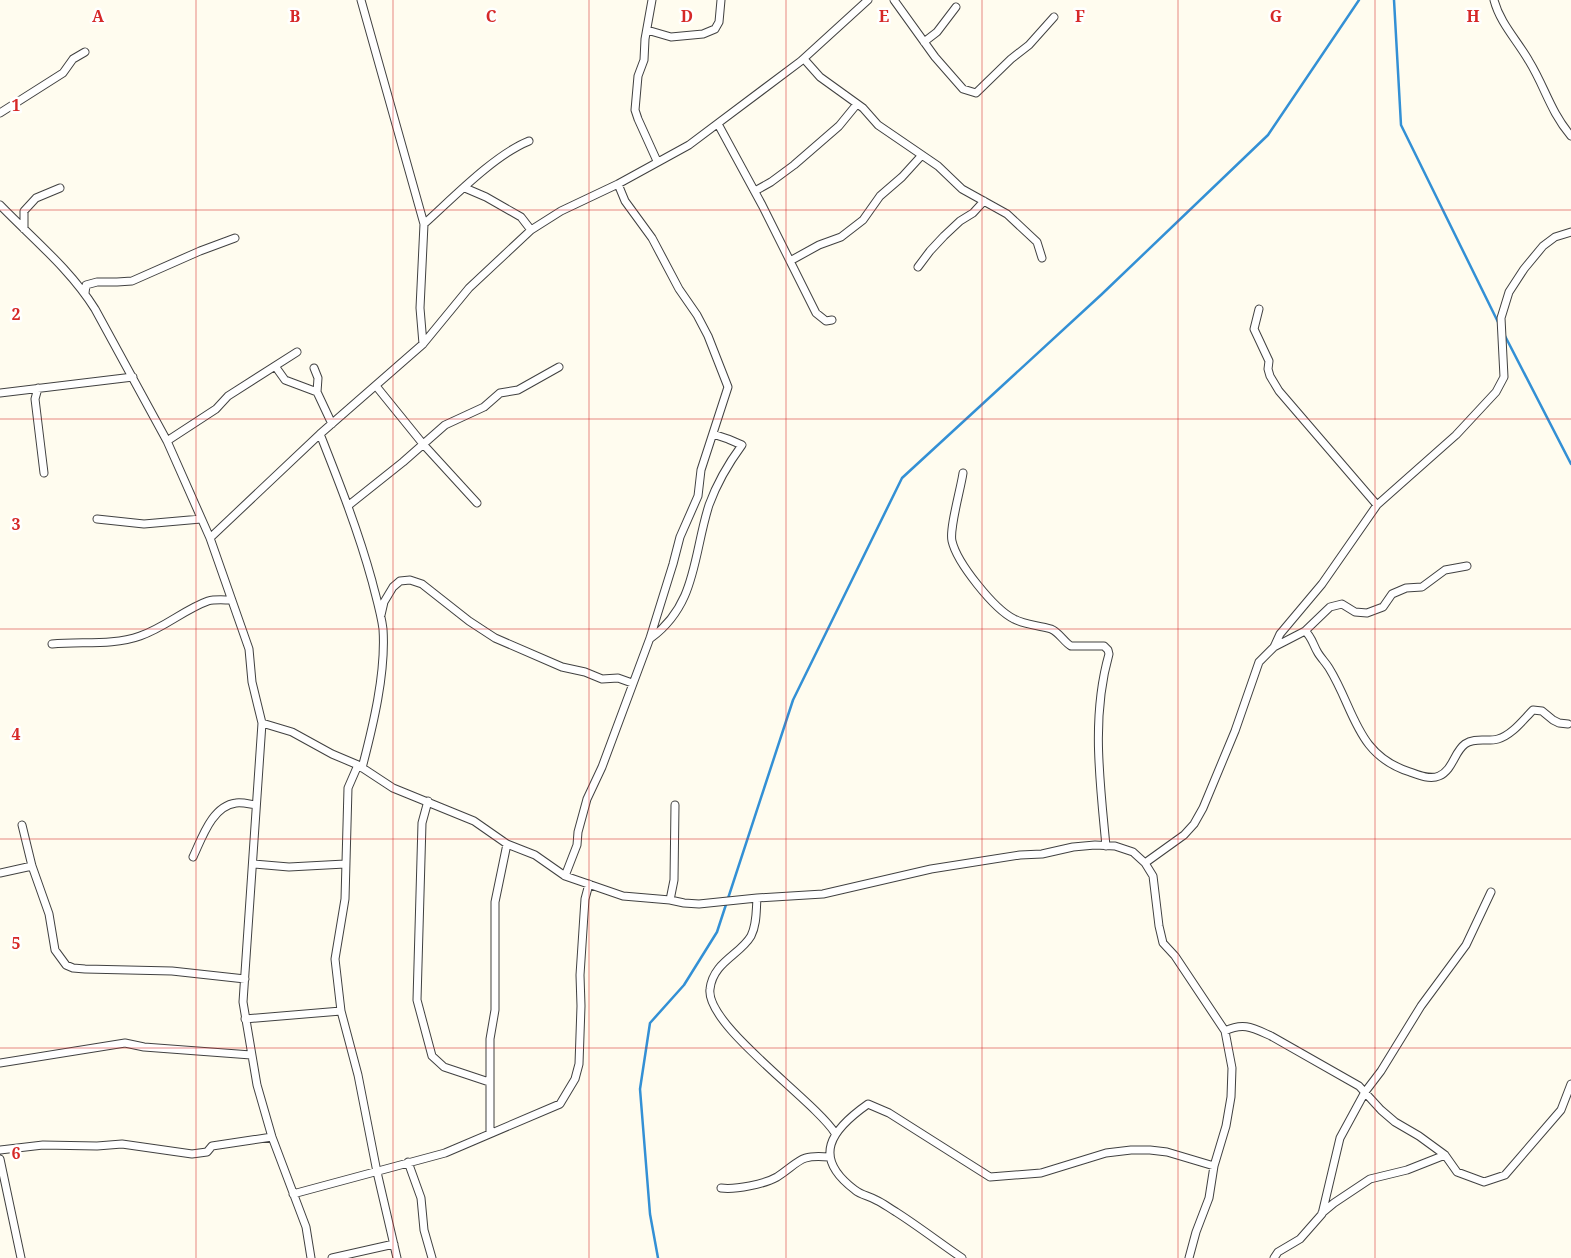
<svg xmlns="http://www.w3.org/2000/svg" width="1571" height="1258" font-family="'Noto Serif',serif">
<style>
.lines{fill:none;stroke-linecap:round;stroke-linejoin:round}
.stream{stroke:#3390d5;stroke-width:2.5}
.minor-casing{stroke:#414141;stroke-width:9}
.minor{stroke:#fff;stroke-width:7}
.grid{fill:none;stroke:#d62828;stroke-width:1;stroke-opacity:0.55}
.grid-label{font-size:16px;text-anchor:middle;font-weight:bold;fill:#d62828;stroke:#fff;stroke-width:5;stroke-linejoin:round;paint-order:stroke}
</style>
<rect width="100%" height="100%" fill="#fffcef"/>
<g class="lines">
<path class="stream" d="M1394,0L1401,125L1498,322
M1504,334L1571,464
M658,1258L650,1214L640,1089L650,1023L684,985L717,932L793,700L902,478L1102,294L1268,135L1359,0"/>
<defs>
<path id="minor" d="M361,0L424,224L420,308L423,344
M652,0L645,39L644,60L638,76L635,110L638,119L657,161
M894,0L935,57L963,89L976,93L1011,59L1029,45L1054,17
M1494,0C1500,23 1517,40 1529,61C1545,87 1550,111 1571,136
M647,30L671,37L703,34L715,29L719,22L721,0
M924,42L937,32L956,7
M804,59L820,77L863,108L878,125L938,166L962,189L1007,214L1037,242L1042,258
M0,113L63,73L73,59L85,52
M718,124L762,205L816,313L826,321L832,320
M465,188L486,197L521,217L531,230
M755,191L771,182L794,165L839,126L857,104
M0,205C33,239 70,269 95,309L167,441L210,538L249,649L252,682L262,723L243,1002L257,1085L272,1137L306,1227L311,1258
M424,224C452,199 494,155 529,141
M24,229V211L36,198L60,188
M790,261L819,245L841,237L863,220L880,196L902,177L922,155
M918,267L930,251L944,236L960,221L973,213L984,201
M85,293L86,285L97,282H117L132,281L200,251L235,238
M1259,309L1254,329L1269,361L1268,369L1270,376L1279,391L1377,505
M275,366L285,380L317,392L332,424
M314,368L318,378L317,392
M376,386L423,444L477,503
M38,388L35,399L44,473
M0,393L133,377
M320,434C339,482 358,530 372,581C376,597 381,613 383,629C386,673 373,726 362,768
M167,441L216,409L228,396L297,352
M963,473C961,488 949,529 952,541C957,563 994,609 1014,619C1025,625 1038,625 1051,629C1059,632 1064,642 1071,646H1104L1108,650L1109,654C1091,717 1100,782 1106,846
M349,505L403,462L445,425L484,407L500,393L518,390L559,367
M97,519L144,524L201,519
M210,538L320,434L423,344L469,288L531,230L561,211L618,184L689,145L801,61L868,0
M381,615L384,602L393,587L400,581L410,580L422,584L469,621L495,638L562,667L585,672L602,679L618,678L632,683
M1305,631L1330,607L1342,604L1355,612L1367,613L1383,607L1392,594L1406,588L1422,587L1445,570L1467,566
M651,638C697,604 693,555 709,505C717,483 728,464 742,445L728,439L713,434
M52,644C81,641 112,646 140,636C164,628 185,609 208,601C215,599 224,600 231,600
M1274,647L1305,631C1312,637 1313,645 1318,653C1321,658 1326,663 1329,668C1355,710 1356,755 1410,772C1418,775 1430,780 1439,776C1453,770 1454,752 1465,744C1475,737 1487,742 1498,739C1512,735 1523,720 1533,710L1542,711L1553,720L1559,723L1568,724
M262,723L292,732L332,754L358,765L393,788L474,821L507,844L535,855L565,876L623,896L670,900L684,903L699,904L757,898L823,894L931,869L1020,855L1042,854L1073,847L1095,845L1115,846L1133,852L1145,863L1153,876L1159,926L1163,943L1175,956L1225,1031L1232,1068L1231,1097L1226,1126L1214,1166L1209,1198L1196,1232L1189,1258
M358,765L348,788L345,899L335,959L341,1011L358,1075L377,1172L397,1258
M428,801L422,823L417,1000L432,1056L444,1067L489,1082
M22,825L32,866L49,914L55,950L66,965L73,968L85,969L172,971L245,979
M193,857C202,838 212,806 236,803C242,802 249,804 256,805
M1145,863L1184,835L1194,824L1203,808L1235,731L1259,662L1274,647L1280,634L1322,584L1377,505L1456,435L1496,392L1504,377L1501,318L1509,292L1524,269L1543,246L1555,237L1571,232
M253,864L289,867L345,864
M0,873L32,866
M565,876L577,845L578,832L587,799L602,767L650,638L673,564L680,537L698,496L701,470L728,387L708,336L697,315L679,289L652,238L625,201L618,184
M757,898C756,911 757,924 751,936C740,955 713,962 710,989C705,1025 814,1100 835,1133
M670,900L674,880L675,805
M245,1019L341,1011
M1225,1031C1244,1022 1253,1028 1271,1036L1359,1086L1381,1110L1395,1122L1419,1136L1445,1155L1457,1172L1484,1182L1505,1175L1561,1110L1571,1084
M0,1063L125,1043L144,1047L251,1055
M490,1133V1039L495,1010V902L507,844
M0,1150L43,1145L97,1146L122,1144L192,1154L207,1152L212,1146L272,1137
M0,1159L21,1258
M408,1162L421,1198L424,1230L432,1258
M721,1188C735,1190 765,1184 777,1177C800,1162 799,1154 829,1157
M293,1194L445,1153L560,1104L575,1079L579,1064L581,1006L580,975L585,899L589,884
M1322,1213L1334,1203L1370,1179L1407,1170L1445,1155
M332,1258L394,1244
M962,1258C940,1243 918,1226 896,1212C889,1208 883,1203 876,1200C869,1196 861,1195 855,1190C811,1157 831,1130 868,1104L889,1113L990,1177L1041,1173L1106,1153L1131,1150H1150L1167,1152L1214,1166
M1274,1258L1278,1252L1300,1239L1322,1214L1340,1138L1365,1092L1381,1071L1421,1006L1466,945L1491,892"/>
</defs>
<use href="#minor" class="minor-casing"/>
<use href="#minor" class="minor"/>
</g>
<path class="grid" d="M196,0V1258M393,0V1258M589,0V1258M786,0V1258M982,0V1258M1178,0V1258M1375,0V1258M0,210H1571M0,419H1571M0,629H1571M0,839H1571M0,1048H1571"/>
<g class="grid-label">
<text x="98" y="22">A</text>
<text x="295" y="22">B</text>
<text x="491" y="22">C</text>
<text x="687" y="22">D</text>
<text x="884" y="22">E</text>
<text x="1080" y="22">F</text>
<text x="1276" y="22">G</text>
<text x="1473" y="22">H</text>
<text x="16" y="111">1</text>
<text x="16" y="320">2</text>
<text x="16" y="530">3</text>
<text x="16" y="740">4</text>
<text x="16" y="949">5</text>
<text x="16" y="1159">6</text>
</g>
</svg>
